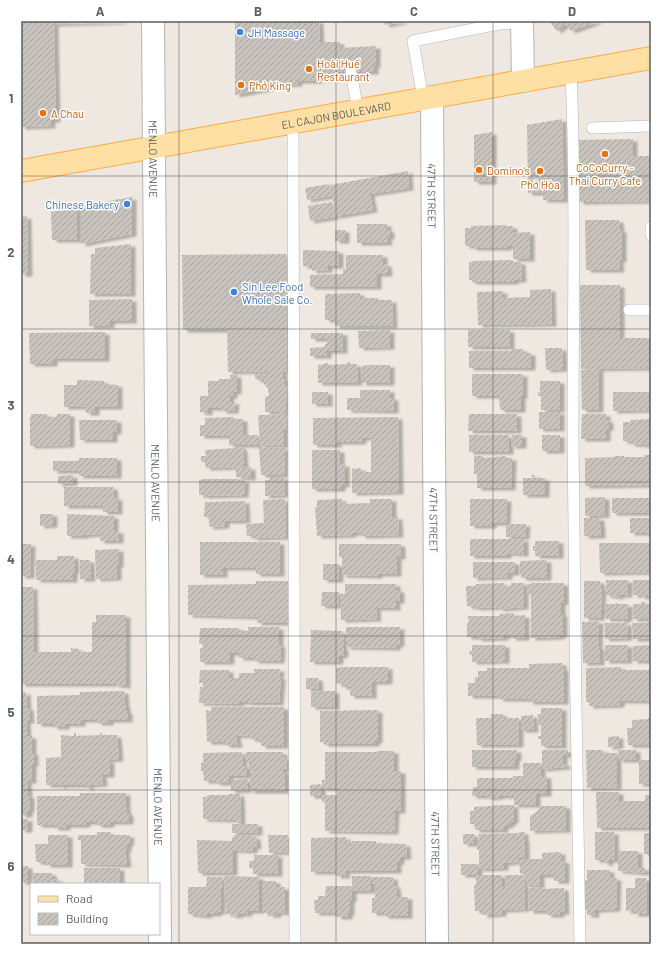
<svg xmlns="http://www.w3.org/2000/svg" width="672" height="965" font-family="Barlow,sans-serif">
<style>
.building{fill:url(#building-hatch);filter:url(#shadow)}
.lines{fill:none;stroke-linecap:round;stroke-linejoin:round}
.service-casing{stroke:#b1b5b9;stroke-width:12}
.minor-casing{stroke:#b1b5b9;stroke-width:24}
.primary-casing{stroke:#feab48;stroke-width:24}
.service{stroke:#fff;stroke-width:11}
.minor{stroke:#fff;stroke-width:22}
.primary{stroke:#ffe0a4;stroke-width:22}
.grid{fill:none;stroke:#595f63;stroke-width:1;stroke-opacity:0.55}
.shop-dot{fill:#3f7fe0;stroke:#fff;stroke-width:1.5}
.food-dot{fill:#e8710a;stroke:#fff;stroke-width:1.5}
.labels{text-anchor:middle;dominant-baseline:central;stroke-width:3;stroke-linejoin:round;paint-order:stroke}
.shop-label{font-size:11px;fill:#366cbe;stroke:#fff;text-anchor:start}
.food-label{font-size:11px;fill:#c56008;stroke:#fff;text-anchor:start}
.street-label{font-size:11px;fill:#595f63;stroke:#fff}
.neatline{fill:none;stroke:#595f63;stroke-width:1.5}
.grid-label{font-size:13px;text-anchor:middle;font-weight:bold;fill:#595f63}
</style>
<defs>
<pattern id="building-hatch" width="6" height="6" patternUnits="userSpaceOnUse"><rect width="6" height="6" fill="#c9c3bd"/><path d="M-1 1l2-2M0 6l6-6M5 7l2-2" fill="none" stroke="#a6a29d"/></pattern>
<filter id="shadow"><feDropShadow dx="4.5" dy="2.5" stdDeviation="1" flood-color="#0004"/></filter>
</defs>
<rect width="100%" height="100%" fill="#eee8e0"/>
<path class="building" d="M21,21H122V22L54,24L56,120H51V126L21,127Z
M235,21H319L320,42H340V48L376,46V65H374V72H333V74L330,75L331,79H318V81H298V84L275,85V87L235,95Z
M384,21H402V22L385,25Z
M549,21H599L571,31L566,24L557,31Z
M562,119L564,200H543V193H528L527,125Z
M492,132V182H474V135Z
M633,139V156H651V201L579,202L578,140Z
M408,171L409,188L370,194L373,210L336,216L330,185Z
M329,184L331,196L307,200L305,188Z
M132,197V234L81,244V206Z
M332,202L335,217L310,221L308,206Z
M77,207V240H52L51,212Z
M27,216L28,274H21V217Z
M585,220H619L620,230H622V260H619L620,270H586Z
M357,224H387V230H390V237H387L388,243H357Z
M506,225V226H513V233L530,232V259H513V246H507V248H472V246H465V228H471V226Z
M335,230H345V241H335Z
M131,244V294H90L91,254H95V248Z
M303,250L339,251V266H328V270L312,271V266H303Z
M286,254L287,371L276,372H283V379H285V386H287V401L286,400V414H279V412H265V397L269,396L268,389L264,384V380H258L255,378V373H267V371L228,372L227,330H183L182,255Z
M346,255H383V264H387L388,274H377V287H310V275L343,274V269H346Z
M513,260V262H521L522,280H514V282H472V280H469V262H472V261Z
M580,285H620V338H651V368L581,369Z
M551,289L552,324L478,325L477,292L503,291V298L530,297V290Z
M360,293V298H378V300H392L393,326H335V320H325V294Z
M132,299V321H110V326H89V300Z
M390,330V347L359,348L358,331Z
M468,330H510V347H468Z
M105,332V359H53V364H30L29,333Z
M311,333H343V351H327V356H310V348L325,347V344H327V339H311Z
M545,348H562L563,369L546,370Z
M512,349H523V353H531V368H469V351H511Z
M347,362H350V364H357L358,383H318V365L325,364V363H328V365L347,364Z
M369,365H390V383H362V366Z
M599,369V410H582L581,370Z
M472,374H523V396H521V410H500L499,396H472Z
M230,375H237V392H233V396H230L229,402H235L234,411H222V408H208V413L200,412V396H208V381H219V379H230Z
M77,380L104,381V384L118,385V407H95V413H86V407H64V385H77Z
M540,381H560V410H541V396H538V392H540Z
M360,390H390V398H394V411L347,410V398H360Z
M312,392H328V404H312Z
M613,392H651V410L613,411Z
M539,412H560V429H539Z
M31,414H47V417H57V414H70V445L30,446V417H31Z
M469,414H517V431H468Z
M582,414H606V420L609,421V428L606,429V439H581Z
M258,415H287V430H284V446H260Z
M234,417V419H243V435H258V445H229V436H200V425H205V418Z
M398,417L399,492L352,493V469L361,468V472H371V438H362L361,442H337V445H313V418Z
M651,419L650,445L631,444V442L623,441V422H630V420Z
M79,420H117V432H113V440H80Z
M469,435H509V452H469Z
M512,435H522V446H511Z
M542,435H560V451H542Z
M236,446H240L243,449L244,467L206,468L205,462H201V456H206L205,450L235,448Z
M259,447L285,448L284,475H261Z
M312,450H340V465L345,464V485H341V489H312Z
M644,455H651V485L585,486V458L614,457V456H624V457H644Z
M474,456H483V458L506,456V458H512L511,488H477V474H474Z
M79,458H117V476H79V471H53V461H79Z
M251,467V478L236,477V469Z
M73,475V483L58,484V476Z
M532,475H535V478H545V495H523V478H532Z
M270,477H284L285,495L265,496V480H270Z
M204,479H239V480H245L244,495L204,496V495H199V480Z
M64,487H113L114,498H118V512H103V506H64Z
M605,497V515L585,516V498Z
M612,498H651V513H612Z
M285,499L286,537L253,538V536H247L246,524L264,523L263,500Z
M342,499V504L370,503V499H392V517H398L399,535L361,536V533H352V535L317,536L315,507H317V500Z
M470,499H507L506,523H492V526H470Z
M245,501L246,521H225V526L209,527V517H204L205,502Z
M40,514H53V525L40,526Z
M67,514L114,516V531H119V541H100V534L84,535V536H67Z
M584,518H600V525H601V536H584Z
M630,518H651V533H630Z
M511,524H526L525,537H506V526Z
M470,539H524V554L507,553V556H470Z
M535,541H559V556H535V551H533V546H535Z
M200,542H280V574H256V568H223V575H200Z
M599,543H651V572L600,573Z
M21,544H31L30,576H21Z
M339,544H401V557H397V574H378V576L342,575V557H339Z
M119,549V565H117V578L96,579L95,550Z
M57,556H74L75,568L74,572L73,571V580H36V560H57Z
M80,560H90L91,579H80Z
M547,560V578H522L520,573V561Z
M473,562H515V573H508V577L473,578Z
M323,564H339V580H323Z
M606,580H628V595H619V597L606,595Z
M633,580H651V595L641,597V595H633Z
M256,581H288V623H257V617L188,615V585L256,584Z
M584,581H600L601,588H602L601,608H602V612H601L600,618H584Z
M504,583V587L511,586V583H524V607L499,609V607L476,608V607L467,606L466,586H476V584Z
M531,583H564V603L561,602V614H563V635H560V637L531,638V595L528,594L527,584H531Z
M345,584H396V590H400V601H396V608H376L377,619L341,620L340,594H345Z
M21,587H33L34,652H71V648L79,649V652H92V622H96V615H126V686L116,685V684H21Z
M322,592H339V606H321Z
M641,602H645V604H651V621H648V619H633V604H641Z
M615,603H618V604H628V619H624V621H621V619H606V604H615Z
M514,613V616L525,615V638H512L511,635L504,636V638L478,639V637H467V623H469L468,616H500L499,614Z
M599,621L598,647H600V663H583L582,622Z
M647,622L651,623V639H633L632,623H647Z
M605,623H627L628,638L605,639Z
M248,627H279V645H281L280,661H254V658H239V653H230V662H200V648H203V644H199L200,628H239V630L248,631Z
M346,627H400V644L396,645V648L346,647Z
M311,630L342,631V635H344V645H343L342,648H344V655L339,656V662H310Z
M472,645H505V661L472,662V655H470L469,651H472Z
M605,645H628V661H605Z
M651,645V661H633V646Z
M562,663V668H564V702H529V699H499V696H468V683H475V677H478V671H487V668H529V664Z
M342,667H388V682H372V696H350V687H342V684L336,683V668Z
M621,667V670H651V701H620V705L589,706V702H586V668Z
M254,669H280L279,677H281L279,703H248V702H240V704L199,703L200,687H203V683H199L200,670H229V678H239V673H254Z
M306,678H318L319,689H306Z
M124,691L125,705H126V711H128V720H109V723H97V720H81V724H65V727H53V724H37V696L80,695V692Z
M318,691H335V707H311V692H318Z
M26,692L27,708H29L30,721H26L27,736H32V753H34V764H32V781H27L28,796H30V810H28V815H21V693Z
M211,707H284V746H261V742H258V739H252L250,738V736L237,735L236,741H238V745H225V742H207L206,710L211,711Z
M541,708H562V746H541V739H538V736H541V725H538V714H541Z
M378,710V741H375V744H324V742H320V711Z
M491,714H503V718H519V745H477L476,718H491Z
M533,715L534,730H521V716Z
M648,718H651V745H628L627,728H632V720L648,719Z
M74,733H76V736L100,735V733H102V735H117L119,759L103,760L110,761V775H102L103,784L89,785V788H86V785H62V787H60V785H46V758L61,757V735L74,736Z
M619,736V746L608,747V737Z
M472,750H517V759L515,758V767H472Z
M542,750H568V755H563V764H566V767L542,769Z
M586,750H603V753H617V787L587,788Z
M618,750H636V760H619Z
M377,751H394V771H401V811H395L394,832L325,831V802H322V795H337V788H322V780H325V752H377Z
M242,752L243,766H247V776H229V783H216V781H204L203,771H201V763L206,762H203V753Z
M246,752H283V758L287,757V769H283V772H249V763H246Z
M639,760H651V784H639Z
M523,763H541V776H547V794H536V805H514V796H499V797L487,798V796H472L473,787H477V778H513V776H523Z
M285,772V791H250V773Z
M248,779V790L231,791V780Z
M321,784V796H310V785Z
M596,792H619V801H645V795H651V828H597Z
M80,793H126V807L127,813H129V822H110V825H97V822H86V825H66V828H54V825H37V796H80Z
M228,794H240L241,823H236V820L203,819V797H207V795H228Z
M502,805H514V820L507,826H504V830H475V824H470V811H474V807Z
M539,806H566V830L530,831V816L539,810Z
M21,819H28V830H21Z
M232,824H258V833H232Z
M97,832H110V835H130L129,844H127V850H125L127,865L81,864V840H78V835H97Z
M519,832H524V839H525V858H518V862L504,863V868L479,869V850H477V844H479V834L518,833V839H519Z
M595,832H614L615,860H609V863H604V860H595Z
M644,833H651V854H644Z
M463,834H474V844H463Z
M48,835H68V865H46V862H36L35,844H48Z
M234,835H253V837H256L257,847H253V851L233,850V873H198L197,840L232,841V837H234Z
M268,835H288V852L269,853Z
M346,837V841H349V845H352V841H376V843L406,844L407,857H400V862H397V871H345L346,876H336V872H311V838Z
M618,851H638V868H645V873L618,871Z
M561,852V861H565V881H554V875H540V886H526V874H520L519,859H542V853Z
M254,855H278V874H253V868H249V861H254Z
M461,864H478V875H502V887H506L505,875H524L525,909L502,910V914L483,915V911H475L474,885H476V875H461Z
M21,866H28V882H21Z
M84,868H120V884H84Z
M587,870H610V878H617L616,909L595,910V915H587V910H584V880H587Z
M32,873H52V879H58V884H33Z
M228,876L259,877V911H248V914H239V915L232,916V914H226L224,877Z
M352,876H371V891H352Z
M207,877H223V888H221V912H217V914H207V916L188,914V887H206Z
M372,877H393L394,886H396L397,897H408V916H384V913H372V898H375V884H372Z
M635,878H646L647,914H634V910L626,911V888H635Z
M263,881H276V887H285V913L277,912V915H269V913H263Z
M326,886H352V900H350V913H348V917H337V913H315L314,900H318V896H325Z
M542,887V889L564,888L565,912H560V915H547V911H529L528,888Z"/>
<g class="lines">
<defs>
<path id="service" d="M351,72L358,110
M571,72C576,193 573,314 573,436C574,605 577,775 580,944
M423,99L413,41L499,24L522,23
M293,122L295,944
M592,128L651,126
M651,227V235
M629,310H651"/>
<g id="minor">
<path id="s1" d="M153,21L160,944"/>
<path d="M522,21L523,81"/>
<path id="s2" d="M432,97L437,944"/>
</g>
<g id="primary">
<path id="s3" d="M21,171L651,58"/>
</g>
</defs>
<use href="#service" class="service-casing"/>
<use href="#minor" class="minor-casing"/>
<use href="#primary" class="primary-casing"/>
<use href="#service" class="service"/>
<use href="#minor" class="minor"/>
<use href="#primary" class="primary"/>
</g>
<path class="grid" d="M179,21V944M336,21V944M493,21V944M21,176H651M21,329H651M21,482H651M21,636H651M21,790H651"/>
<g class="shop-dot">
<circle cx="240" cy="32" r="4"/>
<circle cx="127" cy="204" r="4"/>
<circle cx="234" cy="292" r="4"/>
</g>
<g class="food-dot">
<circle cx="309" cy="69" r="4"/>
<circle cx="241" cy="85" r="4"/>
<circle cx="43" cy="113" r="4"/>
<circle cx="605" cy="154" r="4"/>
<circle cx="479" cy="170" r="4"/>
<circle cx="540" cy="171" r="4"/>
</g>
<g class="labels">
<g class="shop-label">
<text x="248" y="32">JH Massage</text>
<text x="119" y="204" text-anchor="end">Chinese Bakery</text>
<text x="242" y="286">Sin Lee Food<tspan x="242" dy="13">Whole Sale Co.</tspan></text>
</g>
<g class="food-label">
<text x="317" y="63">Hoài Huế<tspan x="317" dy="13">Restaurant</tspan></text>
<text x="249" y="85">Phở King</text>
<text x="51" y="113">A Chau</text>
<text x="605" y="167" text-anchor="middle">CoCoCurry -<tspan x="605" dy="13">Thai Curry Cafe</tspan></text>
<text x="487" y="170">Domino's</text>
<text x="540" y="184" text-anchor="middle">Phở Hòa</text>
</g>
<g class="street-label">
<text stroke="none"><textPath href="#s3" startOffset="320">EL CAJON BOULEVARD</textPath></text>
<text stroke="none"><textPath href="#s1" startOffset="138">MENLO AVENUE</textPath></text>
<text stroke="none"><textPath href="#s2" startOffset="99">47TH STREET</textPath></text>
<text stroke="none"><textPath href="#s1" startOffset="462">MENLO AVENUE</textPath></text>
<text stroke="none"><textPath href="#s2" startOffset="423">47TH STREET</textPath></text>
<text stroke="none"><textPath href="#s1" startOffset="786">MENLO AVENUE</textPath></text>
<text stroke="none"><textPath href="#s2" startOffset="747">47TH STREET</textPath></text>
</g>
</g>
<rect width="672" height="965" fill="none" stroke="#ffffff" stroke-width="44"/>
<rect x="30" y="883" width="130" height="52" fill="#ffffff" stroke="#bdbfc1"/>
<rect x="38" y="896" width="20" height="6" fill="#ffe0a4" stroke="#bdbfc1"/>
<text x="66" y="903" font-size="12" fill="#595f63">Road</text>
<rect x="38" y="913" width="20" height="12" fill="url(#building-hatch)" stroke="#bdbfc1"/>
<text x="66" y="923" font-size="12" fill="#595f63">Building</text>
<rect x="22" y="22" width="628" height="921" class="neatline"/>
<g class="grid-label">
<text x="100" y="16">A</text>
<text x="258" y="16">B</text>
<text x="414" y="16">C</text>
<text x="572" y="16">D</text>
<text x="11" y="103">1</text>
<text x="11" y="257">2</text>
<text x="11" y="410">3</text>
<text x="11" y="564">4</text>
<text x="11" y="717">5</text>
<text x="11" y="871">6</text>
</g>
</svg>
